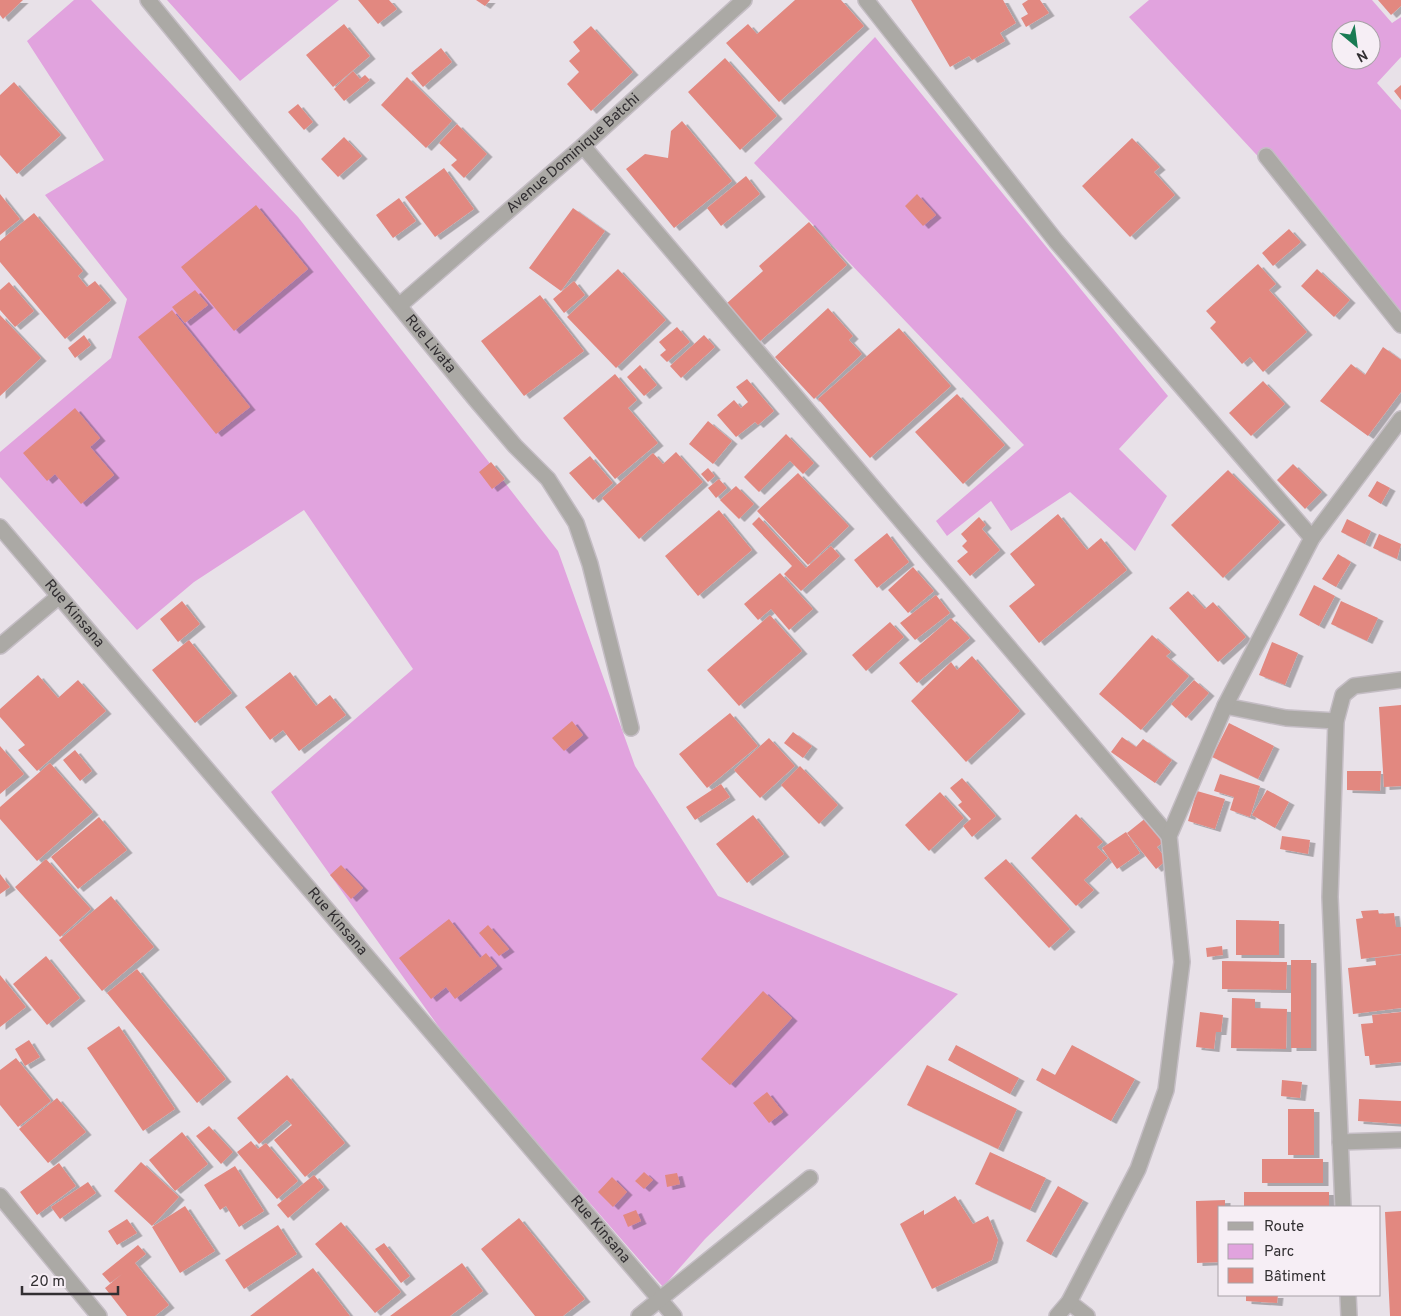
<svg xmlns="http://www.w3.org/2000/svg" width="1401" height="1316" font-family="Overpass,sans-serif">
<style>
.green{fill:#e1a3de;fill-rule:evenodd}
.building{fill:#e28880;filter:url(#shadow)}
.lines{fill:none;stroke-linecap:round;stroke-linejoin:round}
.street-casing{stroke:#c4bdc4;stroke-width:18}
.street{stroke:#aba9a5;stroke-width:15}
.labels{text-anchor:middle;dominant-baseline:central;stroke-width:4.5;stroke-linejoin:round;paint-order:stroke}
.street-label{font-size:15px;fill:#322f32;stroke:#f6eef5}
</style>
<defs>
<filter id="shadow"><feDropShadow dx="5.5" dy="3" stdDeviation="0" flood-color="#0004"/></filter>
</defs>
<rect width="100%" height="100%" fill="#e8e1e8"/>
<path class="green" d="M74,0H91L298,217L558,551L635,766L718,896L958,994L705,1239L663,1287L451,1044L271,792L413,669L304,510L194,582L137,630L0,477V452L111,358L127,299L45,195L104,160L27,41Z
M167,0H339L240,81Z
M1149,0H1372L1392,23L1401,17V57L1377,83L1401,110V311L1129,17ZM1341,30H1371V60H1341Z
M875,37L1168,396L1119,449L1167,496L1135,551L1070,492L1011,531L991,501L947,536L936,521L1024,445L754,163Z"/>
<path class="building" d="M0,0H23L3,19L0,15Z
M358,0H389L397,9L378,24Z
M476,0H490L485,6Z
M795,0H841L864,26L779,102L726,43L748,24L757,34Z
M911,0H1003L1016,23L1000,33L1005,41L972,60L969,56L950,67Z
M1028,0H1040L1049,13L1026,27L1021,18L1028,14L1022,4Z
M1378,0H1401V6L1391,15Z
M344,24L370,56L333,87L306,55Z
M591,26L633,72L591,111L567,84L579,72L569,61L580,51L573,42Z
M441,48L452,62L423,87L411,73Z
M725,58L777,116L740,150L688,92Z
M353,71L360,79L365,75L370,80L344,101L334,89Z
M407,77L452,121L426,148L381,105Z
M14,82L61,135L17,174L0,155V95Z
M1401,85V100L1394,91Z
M298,104L313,122L304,130L288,112Z
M682,121L732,181L674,228L626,169L645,154L668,158L671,131Z
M457,124L487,154L464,178L451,165L457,160L439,143Z
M344,137L362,156L338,177L321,159Z
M1132,138L1160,167L1154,172L1175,195L1130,237L1082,186Z
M444,168L474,209L435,237L405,197Z
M746,176L760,194L721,226L707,208Z
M0,194L20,219L0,235Z
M917,194L936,215L923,226L905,206Z
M399,198L416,221L393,238L376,215Z
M256,205L308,269L234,331L181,267Z
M573,208L605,231L561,291L529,268Z
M34,213L83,271L78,276L87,287L95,281L111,300L65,339L0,262V241Z
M809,222L847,265L759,342L726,304L763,271L759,266Z
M1289,229L1301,242L1273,266L1262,253Z
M1258,264L1276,284L1269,290L1307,332L1263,372L1250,357L1242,364L1210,328L1216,322L1206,311Z
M618,269L666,320L616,368L567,317Z
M1317,269L1350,300L1334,317L1301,286Z
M574,281L585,295L564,313L553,299Z
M9,282L34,311L15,327L0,310V290Z
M195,290L208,305L185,323L172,307Z
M540,295L584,351L524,396L481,341Z
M828,308L853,336L849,340L862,354L814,399L775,357Z
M172,310L250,407L216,434L138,337Z
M0,315L41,358L0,396Z
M677,327L690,342L667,362L660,355L666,350L659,342Z
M899,328L951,386L870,458L818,399Z
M84,335L91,345L75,358L68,348Z
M704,335L715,347L681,378L670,366Z
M1383,347L1401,360V392L1368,436L1320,401L1351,364L1365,375Z
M640,365L657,385L644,396L627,377Z
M615,374L637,400L628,408L658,443L615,479L563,418Z
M747,379L774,411L758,425L755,422L736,437L717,415L734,400L741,408L748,402L736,387Z
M1263,381L1285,404L1251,436L1229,413Z
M957,394L1005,445L963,484L915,432Z
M75,408L100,438L90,447L114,475L81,504L55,474L47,481L23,453Z
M708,421L732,441L713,464L689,444Z
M786,434L814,463L803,474L790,461L759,492L744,477Z
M676,452L703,482L639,539L602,498L653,453L663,464Z
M590,456L613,483L593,500L569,473Z
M491,462L505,479L492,489L479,472Z
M1293,464L1322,492L1305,509L1277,480Z
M708,468L715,476L708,482L701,474Z
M1228,470L1280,522L1223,578L1171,525Z
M798,473L849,526L808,565L757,511Z
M719,479L727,488L716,498L708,488Z
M1377,481L1390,488L1381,504L1368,496Z
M736,486L754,504L739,519L720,500Z
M719,510L752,550L698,596L665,556Z
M1058,514L1087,550L1101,538L1127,570L1039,643L1009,606L1035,585L1010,554Z
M759,517L806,568L831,546L840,556L801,591L784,574L792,566L752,524Z
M979,517L986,525L982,529L1000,550L970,576L957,561L968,552L962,546L967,541L961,534Z
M1347,519L1371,531L1365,544L1341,532Z
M887,533L909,562L877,588L854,560Z
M1379,534L1401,544L1397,559L1373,548Z
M1338,554L1351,562L1336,587L1322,579Z
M913,567L934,591L908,613L888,590Z
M780,573L813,609L789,630L771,609L758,620L744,604Z
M1314,585L1335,596L1319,626L1299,615Z
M1188,591L1205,609L1213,602L1246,637L1218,662L1169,608Z
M936,595L950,613L915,640L900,623Z
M182,601L200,624L178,642L160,619Z
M1341,601L1378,618L1367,641L1331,624Z
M770,615L802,651L739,706L707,670Z
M951,618L970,638L917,683L899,663Z
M890,622L904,637L866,671L852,655Z
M1152,635L1171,652L1166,656L1189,676L1141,730L1099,694Z
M189,640L232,693L195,723L152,670Z
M1272,642L1298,653L1285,685L1259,675Z
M972,656L1020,711L966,762L911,701L951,662L957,670Z
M290,672L316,706L330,695L346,715L299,751L283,730L270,740L245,707Z
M38,675L58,698L78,680L106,711L37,771L18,750L25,745L0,717V709Z
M1194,680L1209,693L1186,718L1171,704Z
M1401,705V786L1384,787L1379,707Z
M730,713L758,746L707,788L679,754Z
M572,721L583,735L564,751L552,738Z
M1229,723L1274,746L1258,779L1212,757Z
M793,732L812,746L803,758L784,743Z
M1122,737L1136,747L1143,739L1172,760L1155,783L1111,752Z
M769,738L795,766L760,798L734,770Z
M0,746L24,774L0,794Z
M75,750L92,771L80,781L63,760Z
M50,763L93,812L37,861L0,819V807Z
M800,766L838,805L819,824L781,785Z
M1347,771H1381L1380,791L1347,790Z
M1220,774L1260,786L1250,817L1230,810L1234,797L1214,791Z
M962,778L996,816L972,837L963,826L971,819L958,805L962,802L950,788Z
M721,784L730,797L695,820L686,807Z
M1267,790L1289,802L1275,828L1252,815Z
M1197,791L1225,799L1215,829L1188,821Z
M940,792L964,818L929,851L905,825Z
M1076,814L1103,842L1097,847L1108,858L1084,880L1094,890L1076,906L1031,858Z
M753,815L784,854L747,883L716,844Z
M99,817L127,850L78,889L51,857Z
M1147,817L1165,841L1157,847L1167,860L1156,869L1127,833Z
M1126,832L1140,853L1117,869L1102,848Z
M1282,836L1310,840L1308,854L1280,849Z
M46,859L91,909L60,937L15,887Z
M1006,859L1070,929L1049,948L984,878Z
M341,865L363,888L351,899L330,875Z
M0,874L10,887L0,894Z
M111,896L154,947L102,991L59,940Z
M1378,910L1379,914L1394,913L1396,927H1401V954L1361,959L1356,919L1363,918L1361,911Z
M449,919L480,958L486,953L497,966L455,999L446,987L431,999L399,958Z
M1236,920L1279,921V955H1236Z
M488,925L509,949L499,956L479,933Z
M1222,946L1223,955L1207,957L1206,948Z
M1401,955V1008L1353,1014L1348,968L1376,965L1375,958Z
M46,956L80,998L47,1025L13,984Z
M1291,960H1311V1048H1291Z
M1222,961L1287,962L1286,990L1222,989Z
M137,969L226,1079L197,1103L107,993Z
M0,975L26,1007L0,1027Z
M763,991L792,1018L730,1085L701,1059Z
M1232,998L1255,999V1008L1287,1009L1286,1049L1231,1048Z
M1200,1012L1223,1015L1221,1032H1216L1214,1049L1196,1047Z
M1401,1012V1062L1370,1065L1369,1056H1365L1361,1024L1373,1023L1372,1015Z
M119,1026L175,1109L143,1131L87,1048Z
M29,1040L40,1057L25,1066L15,1049Z
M956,1045L1019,1078L1010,1094L948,1060Z
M1072,1045L1135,1079L1111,1121L1036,1080L1042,1068L1055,1075Z
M16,1058L51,1101L18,1127L0,1105V1070Z
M927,1065L1017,1109L998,1149L907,1105Z
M287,1075L345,1143L305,1177L274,1140L292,1125L287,1120L259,1144L237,1118Z
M1282,1080L1302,1082L1300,1098L1281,1096Z
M767,1092L783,1112L769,1123L753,1103Z
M57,1098L86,1132L48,1163L19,1129Z
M1359,1099L1401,1101V1124L1358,1121Z
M1288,1109H1314V1155H1288Z
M209,1126L233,1152L221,1164L196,1136Z
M182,1132L208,1164L175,1191L149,1160Z
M251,1141L258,1149L266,1143L298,1181L277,1199L237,1152Z
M990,1152L1046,1178L1030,1210L975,1184Z
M1262,1159H1323V1183H1262Z
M141,1162L179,1197L152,1226L114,1191Z
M59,1163L76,1186L37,1215L20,1192Z
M235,1166L264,1211L239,1227L226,1206L220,1210L204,1185Z
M644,1172L653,1180L644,1189L635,1181Z
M677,1173L680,1184L667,1187L665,1175Z
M314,1175L324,1187L288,1218L277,1205Z
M612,1177L627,1192L613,1207L598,1192Z
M88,1182L96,1193L60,1219L51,1207Z
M1058,1186L1083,1200L1051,1255L1026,1241Z
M1244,1192H1329V1207H1244Z
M955,1196L973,1224L988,1216L998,1240L992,1260L932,1289L900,1224L924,1210V1215Z
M1225,1200V1207H1220V1262L1197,1263L1196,1201Z
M185,1206L215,1251L180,1273L152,1227Z
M636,1210L641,1221L628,1227L623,1215Z
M1401,1211V1316H1390L1385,1212Z
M519,1218L585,1299L563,1316H535L481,1249Z
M127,1219L137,1233L117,1245L108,1231Z
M341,1222L401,1292L375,1313L315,1244Z
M278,1225L297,1254L244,1289L225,1260Z
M384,1243L410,1276L401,1283L375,1249Z
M138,1245L146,1254L135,1263L169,1305L155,1316H127L105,1288L122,1274L110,1283L102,1274Z
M462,1263L483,1291L450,1316H390Z
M313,1268L350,1316H250Z
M1246,1295H1278L1277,1303L1246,1301Z"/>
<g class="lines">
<defs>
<g id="street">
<path id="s1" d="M148,0L476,400L515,446L548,479L576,523L590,564L631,728"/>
<path d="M866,0L1056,241L1312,538"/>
<path d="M583,146L1169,836"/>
<path d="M1266,156L1401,325"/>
<path id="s2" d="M400,305L583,146L744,0"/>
<path id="s3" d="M0,527L674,1316"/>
<path d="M0,646L58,597"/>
<path d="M1225,706L1286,718L1336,721"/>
<path d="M1340,1142L1401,1140"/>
<path d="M0,1196L99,1316"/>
<path d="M1343,1207L1330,897L1336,721L1343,695L1354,686L1401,680"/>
<path d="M1348,1295L1349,1316"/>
<path d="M1069,1302L1087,1316"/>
<path d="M639,1316L810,1178"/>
<path d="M1057,1316L1069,1302L1138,1169L1166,1090L1182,962L1169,836L1225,706L1312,538L1401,419"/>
</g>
</defs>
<use href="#street" class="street-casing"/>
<use href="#street" class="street"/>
</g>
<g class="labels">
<g class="street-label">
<text stroke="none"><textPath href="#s2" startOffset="230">Avenue Dominique Batchi</textPath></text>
<text stroke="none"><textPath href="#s1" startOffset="445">Rue Livata</textPath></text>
<text stroke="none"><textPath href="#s3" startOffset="114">Rue Kinsana</textPath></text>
<text stroke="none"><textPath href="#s3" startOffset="519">Rue Kinsana</textPath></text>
<text stroke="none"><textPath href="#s3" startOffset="924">Rue Kinsana</textPath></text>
</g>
</g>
<rect x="1218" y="1206" width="162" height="90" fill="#f6eef5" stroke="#a8a2a7"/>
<rect x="1228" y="1222" width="25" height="8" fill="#aba9a5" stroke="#a8a2a7"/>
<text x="1264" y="1231" font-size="15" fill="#322f32">Route</text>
<rect x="1228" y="1244" width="25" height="15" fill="#e1a3de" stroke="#a8a2a7"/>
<text x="1264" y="1256" font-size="15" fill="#322f32">Parc</text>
<rect x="1228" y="1268" width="25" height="15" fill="#e28880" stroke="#a8a2a7"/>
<text x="1264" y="1281" font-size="15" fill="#322f32">Bâtiment</text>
<g transform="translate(1356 45) rotate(151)"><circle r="24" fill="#f6eef5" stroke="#a8a2a7"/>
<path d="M0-4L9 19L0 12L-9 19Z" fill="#197b53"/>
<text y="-8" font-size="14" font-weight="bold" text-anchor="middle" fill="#322f32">N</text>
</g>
<path d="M22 1286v8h96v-8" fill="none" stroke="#322f32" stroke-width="2.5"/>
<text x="30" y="1286" font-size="15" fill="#322f32" stroke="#f6eef5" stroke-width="4" paint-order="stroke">20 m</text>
</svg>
